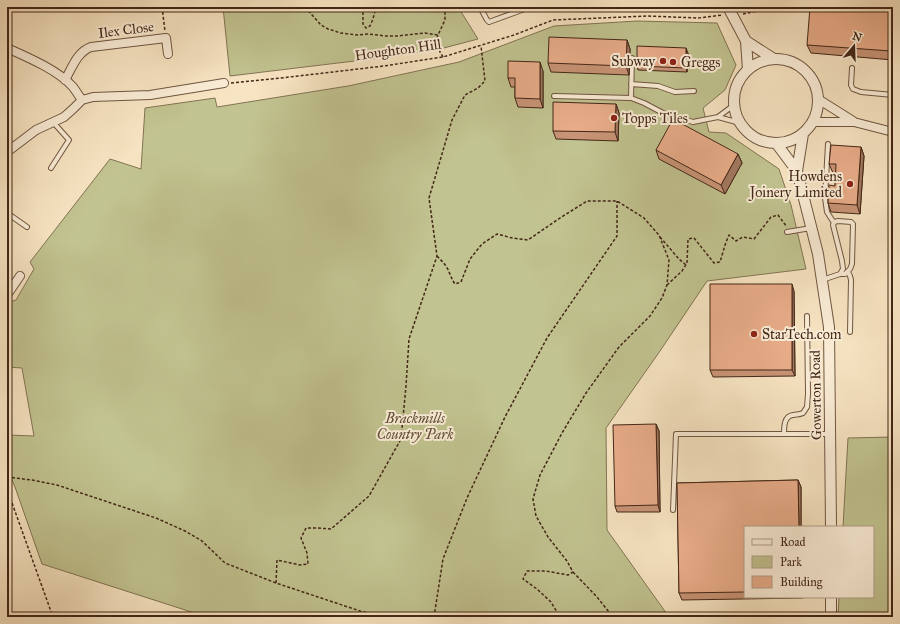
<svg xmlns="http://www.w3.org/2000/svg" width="900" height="624" font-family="'IM FELL Great Primer',serif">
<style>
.green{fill:#c1c390;stroke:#827454}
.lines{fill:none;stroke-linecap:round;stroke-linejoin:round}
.service-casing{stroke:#705642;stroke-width:6}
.minor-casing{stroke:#705642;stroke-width:10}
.tertiary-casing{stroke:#705642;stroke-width:12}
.path{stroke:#432617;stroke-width:1.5;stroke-dasharray:3 2;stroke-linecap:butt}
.service{stroke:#faedd7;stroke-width:4}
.minor{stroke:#faedd7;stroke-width:8}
.tertiary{stroke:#faedd7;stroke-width:10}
.wall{fill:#c89476;stroke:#432617}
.shaded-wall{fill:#a27860;stroke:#432617}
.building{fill:#e8ac89;stroke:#432617}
.poi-dot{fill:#8f2418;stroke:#faedd7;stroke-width:1.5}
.labels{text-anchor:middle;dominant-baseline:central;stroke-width:4;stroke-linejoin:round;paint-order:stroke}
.street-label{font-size:14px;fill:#432617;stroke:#faedd7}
.poi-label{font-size:14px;fill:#432617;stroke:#faedd7;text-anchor:start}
.park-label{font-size:14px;font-style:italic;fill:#624d35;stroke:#faedd7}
</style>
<rect width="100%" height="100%" fill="#f7e4c2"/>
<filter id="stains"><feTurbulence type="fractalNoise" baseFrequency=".005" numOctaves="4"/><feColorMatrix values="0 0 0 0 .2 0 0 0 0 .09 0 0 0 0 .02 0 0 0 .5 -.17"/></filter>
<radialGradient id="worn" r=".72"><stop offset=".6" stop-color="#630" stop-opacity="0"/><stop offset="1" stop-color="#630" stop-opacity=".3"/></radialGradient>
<path class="green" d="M223,7H458L478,39L440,49L388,57L230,76Z
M637,21L717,23L736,65L725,90L703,108L709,132L726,133L779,169L791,205L806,269L707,281L660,351L606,428L607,530L669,617H207L42,564L15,487L7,468V435L34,436L22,368L7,367V303L16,300L34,269L30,262L110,159L141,169L145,108L215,98L217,107L348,86L459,62L554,26Z
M893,437V617H838L839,597H873V527H843L848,438Z"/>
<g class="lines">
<defs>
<path id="service" d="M480,7L487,20L489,22L519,11L522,10L523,7
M852,68L851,85L853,89L861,92L893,95
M631,84L658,86L675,92L694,91
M554,96L631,98L644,103L663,113L693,122L718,117L734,105
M631,98L632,58
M718,117L740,123
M828,144L825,198L827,212L834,223
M51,168L69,140L53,122
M7,213L27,227
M787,232L811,228
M848,272L850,276L851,280L850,332
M822,280L840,274H845L850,269L852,264L853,224L851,222L838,221L834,222L833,225L842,261L843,269L840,274
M784,434C784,427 784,416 793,415C797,414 799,415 803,413L807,407L808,394L807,316
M673,510L676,434H830"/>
<path id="minor" d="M7,48C27,57 58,70 73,87C76,91 79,96 82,100
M65,80C72,68 77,52 91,47L166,38L168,54
M818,99L853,121
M82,100L93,97L150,95L224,83
M813,122H854L893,132
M7,152L36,130L64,117L73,109L82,100
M7,295L20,276"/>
<path id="tertiary" d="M728,7L746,41L748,70
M746,41L774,59
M734 101a42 42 0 1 1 84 0a42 42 0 1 1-84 0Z
M803,134L797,171L818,254L829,327L831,527
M776,143L797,171
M831,597V617"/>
</defs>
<use href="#service" class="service-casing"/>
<use href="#minor" class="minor-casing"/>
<use href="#tertiary" class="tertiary-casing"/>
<path class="path" d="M162,7L165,31
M305,7L321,25L328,29L335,31L340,33L358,35L368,34L386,36H397L425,33L438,35
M362,7L363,14V24L366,28L370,26L373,19L376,7
M743,14L757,11L770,7
M443,57L440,52L437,39L438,35L445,20V7
M231,83L281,78L384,66L443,57L514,35L553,20L648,16L698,18L723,15
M660,237L679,259L686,265
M437,256C442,261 447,266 449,272C451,276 452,280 455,284L461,282L470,259L482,244L497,234L512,238L528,240L560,218L587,201H617L644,218L659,235L669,260L667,285L662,298L650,316L619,347L586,393L562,433L540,475L533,499L536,516L548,537L567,561L573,572L568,575L546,571H527L523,579L537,589L551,602L560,617
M667,285L682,271L687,263L688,239L694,238L714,263L720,262L726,242L729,235L736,241L743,237L754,239L771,217L778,215L787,227
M7,477L32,480L57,485L156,518L185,531L202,541L225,563L276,583L360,611L384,617
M7,489L53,617
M573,572L597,597L613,617
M276,583L277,560L300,565L308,564L307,553L301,538L306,528H318L331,529L369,496L401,439L406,386L409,339L437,256L429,198L452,120L465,95L478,88L485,81L481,46
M434,617L443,559L467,498L505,417L547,338L617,236V201"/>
<use href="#service" class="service"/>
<use href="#minor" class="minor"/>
<use href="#tertiary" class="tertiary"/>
</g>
<path class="wall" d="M893,7V60L811,53L807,45Z
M627,40L630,49L629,75L551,72L548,63Z
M688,53L687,72L638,70L637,66Z
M543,71V108L518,107L515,98V87H511L508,78Z
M616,104L619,113L618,141L556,139L553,131Z
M861,147L864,156L860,214L831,212L828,203L835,186L836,173H833L829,164Z
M656,150L738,154L742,163L725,194L659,159Z
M794,291L795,376L713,377L710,370Z
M656,424L659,431L660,512H617L615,506Z
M798,480L801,487V527H745V597H803V598L682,600L679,593L677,483Z"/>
<path class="shaded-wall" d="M893,21V58L891,51Z
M627,40L630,49L629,75L626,66Z
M686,48L688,53L687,72L686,68Z
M540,62L543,71V108L540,99Z
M616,104L619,113L618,141L615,132Z
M861,147L864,156L860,214L857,205Z
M738,154L742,163L725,194L721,185Z
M792,284L794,291L795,376L792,370Z
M656,424L659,431L660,512L658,505Z
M798,480L801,487V527H799Z"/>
<path class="building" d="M810,7H893V21L891,51L807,45Z
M549,37L627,40L626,66L548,63Z
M637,46L686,48V68L637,66Z
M508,61L540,62V99L515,98V78H508Z
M553,102L616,104L615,132L553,131Z
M673,119L738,154L721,185L656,150Z
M831,145L861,147L857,205L828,203L829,185L835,186L836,164H829Z
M889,188H893V276H892Z
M710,284H792V370H710Z
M656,424L658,505L615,506L613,425Z
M798,480L799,527H745V592L679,593L677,483Z"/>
<g class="poi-dot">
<circle cx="663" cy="61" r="4"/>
<circle cx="673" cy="62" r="4"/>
<circle cx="614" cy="118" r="4"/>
<circle cx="850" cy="184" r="4"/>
<circle cx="754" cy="334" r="4"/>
</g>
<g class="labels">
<g class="street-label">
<text transform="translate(126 30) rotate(-7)">Ilex Close</text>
<text transform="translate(398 50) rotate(-8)">Houghton Hill</text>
<text transform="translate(816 395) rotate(-91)">Gowerton Road</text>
</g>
<g class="poi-label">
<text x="655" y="61" text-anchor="end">Subway</text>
<text x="681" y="62">Greggs</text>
<text x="622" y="118">Topps Tiles</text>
<text x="842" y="176" text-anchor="end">Howdens<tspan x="842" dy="16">Joinery Limited</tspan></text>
<text x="762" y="334">StarTech.com</text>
</g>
<g class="park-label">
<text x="415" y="418">Brackmills<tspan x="415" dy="16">Country Park</tspan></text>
</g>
</g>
<rect width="900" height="624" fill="none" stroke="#f7e4c2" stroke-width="24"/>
<rect x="8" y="8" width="884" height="608" fill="none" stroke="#432617" stroke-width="2"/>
<rect x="12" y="12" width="876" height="600" fill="none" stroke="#432617"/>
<rect x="744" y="526" width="130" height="72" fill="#faedd7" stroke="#b19d8a"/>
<rect x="752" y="539" width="20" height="6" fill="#faedd7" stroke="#b19d8a"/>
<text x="780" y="546" font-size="12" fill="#432617">Road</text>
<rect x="752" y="556" width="20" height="12" fill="#c1c390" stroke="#b19d8a"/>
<text x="780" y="566" font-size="12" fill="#432617">Park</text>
<rect x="752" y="576" width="20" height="12" fill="#e8ac89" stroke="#b19d8a"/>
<text x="780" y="586" font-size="12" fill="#432617">Building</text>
<g transform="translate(854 46) rotate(19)" stroke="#faedd7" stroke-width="3" paint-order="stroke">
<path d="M0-3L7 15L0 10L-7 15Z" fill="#432617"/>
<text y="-6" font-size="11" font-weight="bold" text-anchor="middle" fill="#432617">N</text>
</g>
<rect width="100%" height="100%" filter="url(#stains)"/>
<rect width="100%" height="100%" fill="url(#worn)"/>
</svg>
